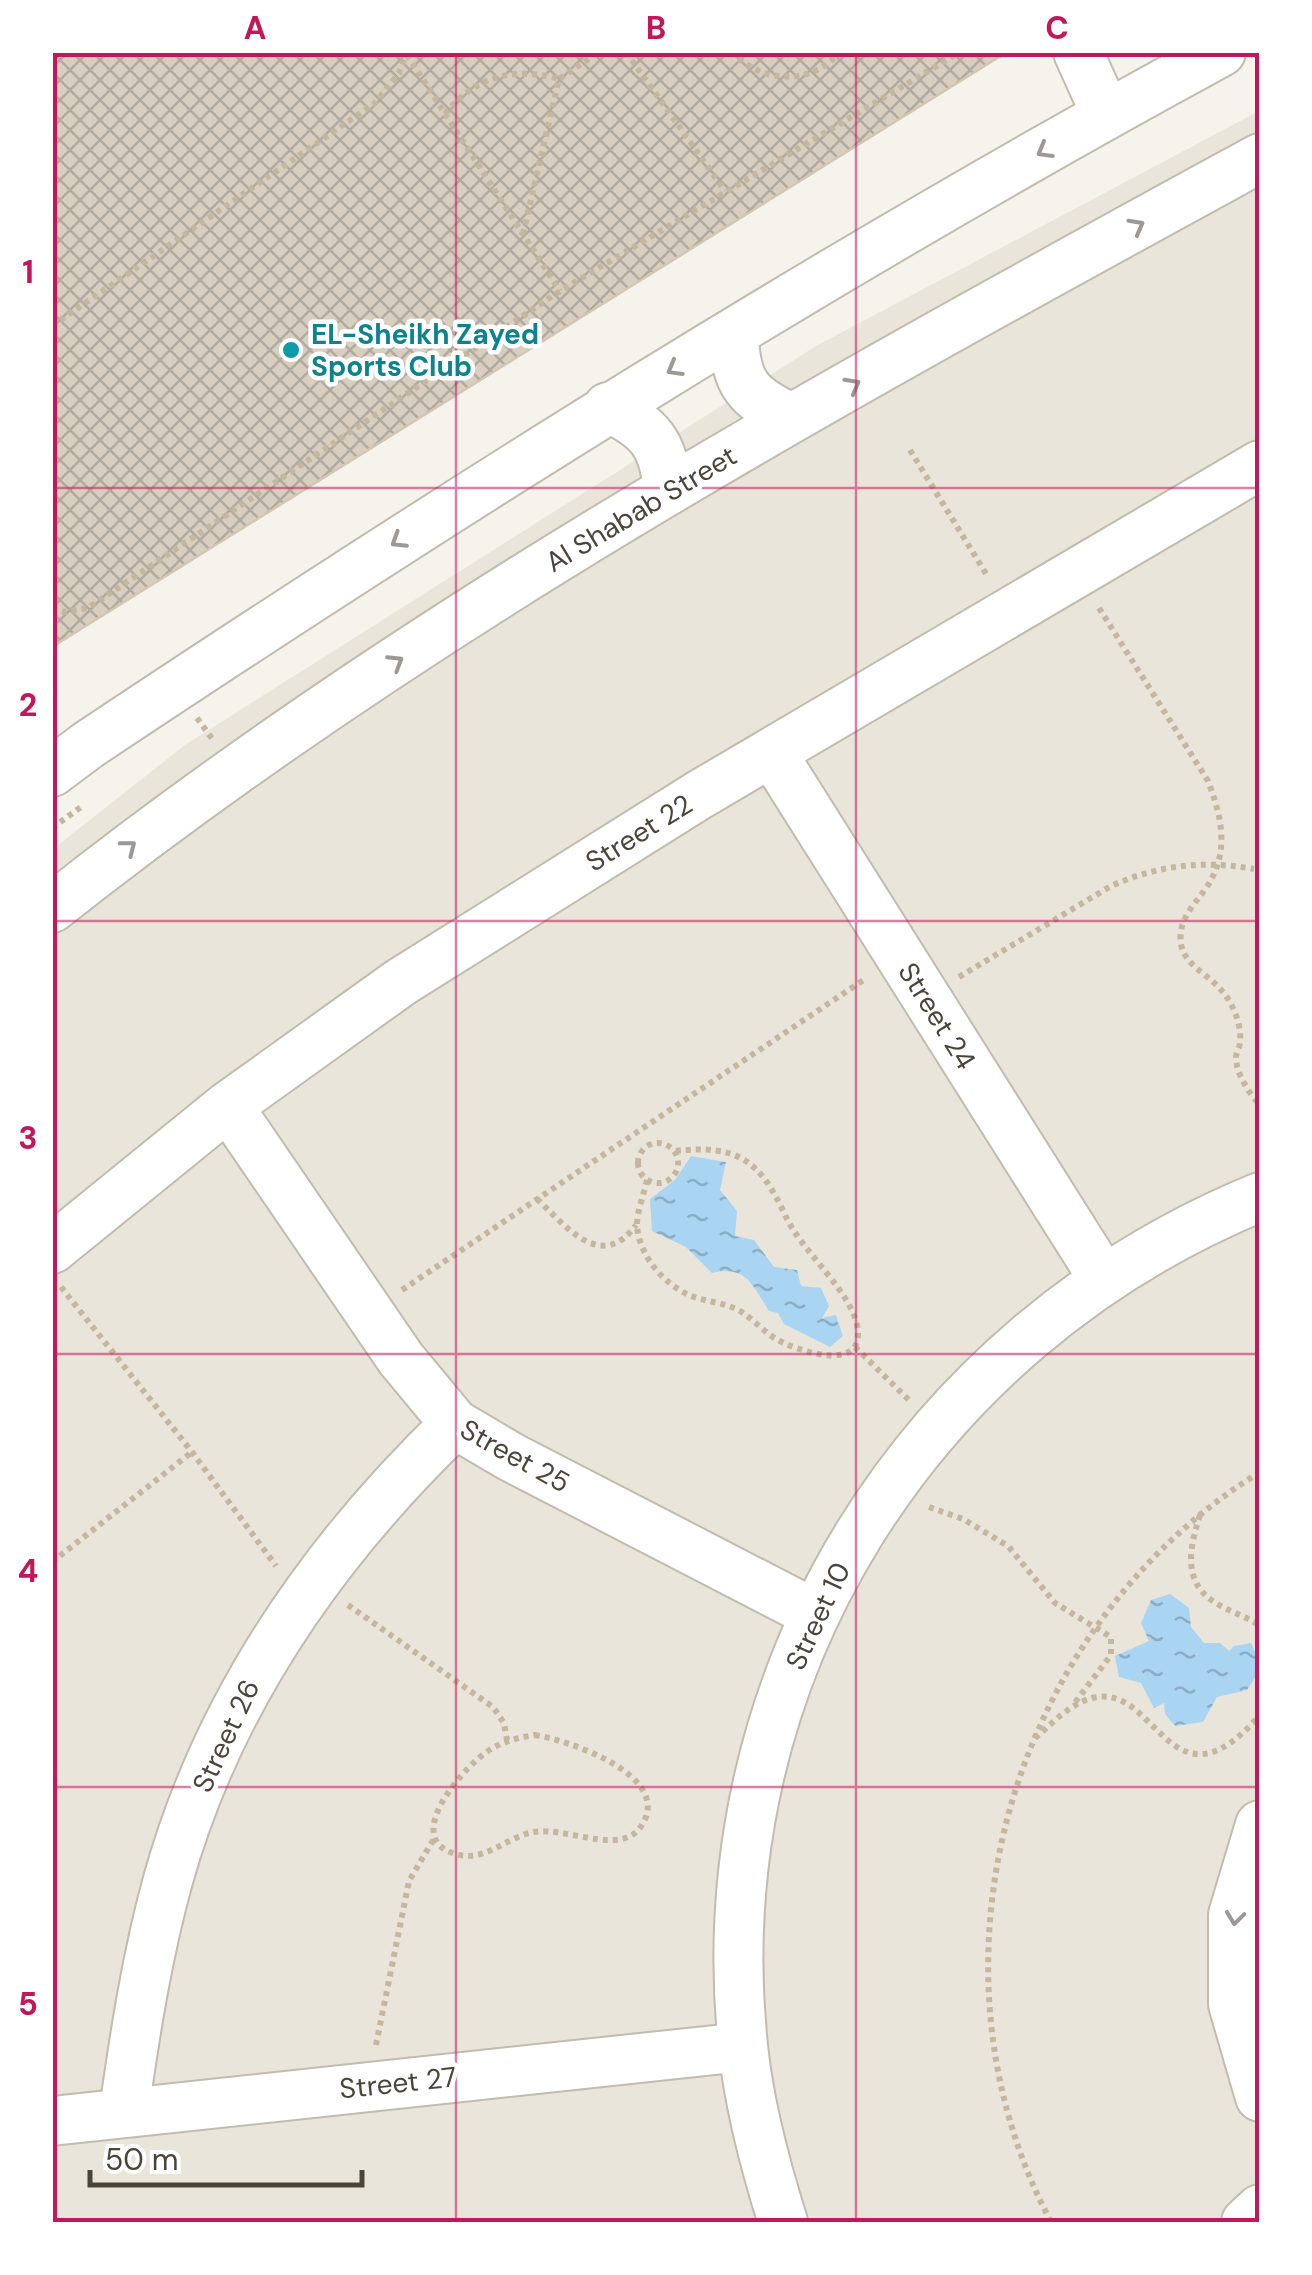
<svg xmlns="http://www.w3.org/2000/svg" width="1312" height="2275" font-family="'DM Sans',sans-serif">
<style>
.residential{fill:#eae5da}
.water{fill:url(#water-ripples)}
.building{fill:url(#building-cross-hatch);stroke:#d3c7b4;stroke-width:2.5}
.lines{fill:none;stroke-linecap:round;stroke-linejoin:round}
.minor-casing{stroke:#c2bbae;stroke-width:52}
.path{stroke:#c4b79f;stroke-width:6;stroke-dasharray:5 5;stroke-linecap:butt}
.minor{stroke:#fff;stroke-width:48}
.oneway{stroke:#9c9892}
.grid{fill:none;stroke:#c2185b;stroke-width:2.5;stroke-opacity:0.55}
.culture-dot{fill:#0f9aa8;stroke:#fff;stroke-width:4}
.labels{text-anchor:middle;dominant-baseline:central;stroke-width:9;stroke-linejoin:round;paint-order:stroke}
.culture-label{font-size:28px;font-weight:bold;fill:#0d838f;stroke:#fff;text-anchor:start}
.street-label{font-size:28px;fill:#4b4439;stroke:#fff}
.neatline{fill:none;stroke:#c2185b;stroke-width:4}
.grid-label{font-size:32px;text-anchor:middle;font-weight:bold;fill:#c2185b}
</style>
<defs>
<pattern id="water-ripples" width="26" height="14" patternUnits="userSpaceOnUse" patternTransform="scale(2.5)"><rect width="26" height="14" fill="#a9d4f2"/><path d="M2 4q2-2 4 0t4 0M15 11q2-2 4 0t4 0" fill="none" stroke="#8caec5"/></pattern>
<pattern id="building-cross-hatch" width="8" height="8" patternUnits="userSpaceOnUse" patternTransform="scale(2.5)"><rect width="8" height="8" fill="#d8cfc1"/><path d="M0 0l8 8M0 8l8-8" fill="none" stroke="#b1aa9e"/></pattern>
</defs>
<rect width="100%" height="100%" fill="#f6f3ec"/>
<path class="residential" d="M1259,111V2222H53V849L185,745L816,346Z"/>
<path class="water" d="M691,1156L726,1162L720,1190L737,1211L735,1236L754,1240L774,1267L797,1270L801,1286L821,1288L829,1306L822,1318L836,1315L843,1336L830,1347L784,1324L778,1313L769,1311C753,1286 746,1264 712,1273L686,1247L652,1231L650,1199L675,1180Z
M1170,1594L1189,1608L1191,1627L1204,1643H1220L1229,1651L1234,1646L1251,1643C1262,1667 1261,1668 1247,1690L1217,1697L1203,1722L1175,1726L1165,1714L1164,1703L1154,1708L1141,1683L1119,1677L1115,1656L1149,1641L1141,1623L1151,1600Z"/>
<path class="building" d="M52,52H1007L52,647Z"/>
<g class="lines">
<defs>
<path id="minor" d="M1078,52L1106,114
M734,334C735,384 748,398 792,418
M608,407C650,428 664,443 668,491
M772,753L1103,1278
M52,772L88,745C456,500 832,263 1221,52
M52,908C424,613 845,385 1260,158
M228,1106L401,1359L455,1424L511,1457L815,1614
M52,1249L228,1106L401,982L699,795L1260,465
M1260,1825L1233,1915V2004L1260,2097
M124,2111C135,2033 147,1956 168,1880C218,1701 322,1552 455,1424
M52,2121L743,2047
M783,2222C765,2165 749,2106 743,2046C704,1675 918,1337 1260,1197
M1246,2222L1260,2209"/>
</defs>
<use href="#minor" class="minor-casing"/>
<path class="path" d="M626,52L725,191
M731,52C763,83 809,87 840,52
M407,55L560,291
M445,114C474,77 514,66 559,79
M523,234L559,79L599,52
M52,326L375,103L399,73L407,52
M910,450L988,577
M1099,608L1208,781C1223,820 1230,855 1204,891C1195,903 1183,916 1181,931C1176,963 1206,971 1222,991C1233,1003 1242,1026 1240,1042C1240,1047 1236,1052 1236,1057C1236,1074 1249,1093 1260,1105
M52,609L65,612L88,608L560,291L960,52
M197,718L213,740
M52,828L81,807
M959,977L1111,886C1158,865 1204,860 1254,869
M638 1163a20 20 0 1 1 40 0a20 20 0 1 1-40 0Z
M647,1180C644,1194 637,1211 637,1225C639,1256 663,1283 689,1295C705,1302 724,1302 740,1311C753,1319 763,1331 776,1339C795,1350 860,1373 858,1332C856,1295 802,1252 786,1217C760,1160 738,1144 674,1151
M537,1199C566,1226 601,1273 636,1225
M61,1287L192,1452L276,1566
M402,1290L865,979
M855,1347L910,1401
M929,1507L963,1519L1008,1546L1055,1603L1111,1637V1655L1073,1705
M1200,1515C1190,1547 1181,1582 1216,1603C1230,1612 1246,1616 1260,1626
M52,1562L192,1452
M348,1605L493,1707L504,1723L507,1740
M535,1735C567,1740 662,1772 646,1817C643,1824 639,1831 632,1835C608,1850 563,1827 534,1832C505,1837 486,1863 456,1854C401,1839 461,1771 485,1753C500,1742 516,1738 535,1735Z
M1035,1738C1053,1723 1069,1704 1092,1698C1158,1681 1169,1819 1260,1715
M376,2045L409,1881L435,1837
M52,2217L58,2222
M1051,2222C913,1962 1011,1626 1260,1472"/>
<use href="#minor" class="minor"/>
</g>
<defs><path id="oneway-chevron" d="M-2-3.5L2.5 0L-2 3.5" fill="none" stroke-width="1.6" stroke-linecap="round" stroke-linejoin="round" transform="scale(2.5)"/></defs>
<g class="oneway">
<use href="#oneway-chevron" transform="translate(1044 151) rotate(150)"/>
<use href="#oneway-chevron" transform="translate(1137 226) rotate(-29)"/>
<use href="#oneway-chevron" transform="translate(674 369) rotate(150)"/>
<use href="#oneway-chevron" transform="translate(853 385) rotate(-29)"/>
<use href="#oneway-chevron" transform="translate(398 541) rotate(148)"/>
<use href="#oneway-chevron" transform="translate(396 662) rotate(-32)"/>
<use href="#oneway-chevron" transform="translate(129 847) rotate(-38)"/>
<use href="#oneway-chevron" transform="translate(1235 1918) rotate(97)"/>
</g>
<path class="grid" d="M456,52V2222M856,52V2222M52,488H1260M52,921H1260M52,1354H1260M52,1787H1260"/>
<circle class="culture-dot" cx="291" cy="350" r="10"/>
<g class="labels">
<g class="culture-label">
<text x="311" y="334">EL-Sheikh Zayed<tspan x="311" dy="32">Sports Club</tspan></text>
</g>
<g class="street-label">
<text transform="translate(641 509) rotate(-31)">Al Shabab Street</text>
<text transform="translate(639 833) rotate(-32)">Street 22</text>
<text transform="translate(937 1016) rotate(58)">Street 24</text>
<text transform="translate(515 1456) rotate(29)">Street 25</text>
<text transform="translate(818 1616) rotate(-65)">Street 10</text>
<text transform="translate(226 1736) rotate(-65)">Street 26</text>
<text transform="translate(398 2083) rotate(-6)">Street 27</text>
</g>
</g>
<rect width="1312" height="2275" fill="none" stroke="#ffffff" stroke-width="110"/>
<path d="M90 2170v15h272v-15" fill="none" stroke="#4b4439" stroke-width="5"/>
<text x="105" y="2170" font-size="30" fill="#4b4439" stroke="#ffffff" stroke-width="8" paint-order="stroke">50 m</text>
<rect x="55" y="55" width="1202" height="2165" class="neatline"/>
<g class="grid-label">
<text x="255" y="39">A</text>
<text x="656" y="39">B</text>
<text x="1057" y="39">C</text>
<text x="28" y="283">1</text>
<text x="28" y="716">2</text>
<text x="28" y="1149">3</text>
<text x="28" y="1582">4</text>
<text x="28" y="2015">5</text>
</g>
</svg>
